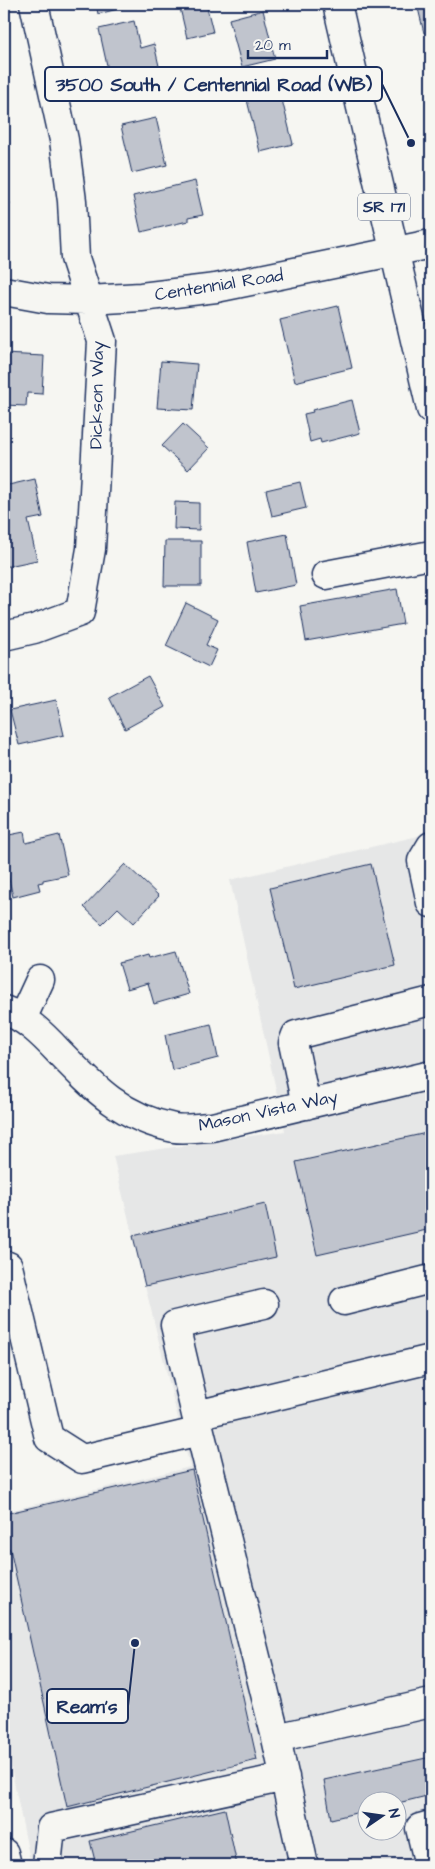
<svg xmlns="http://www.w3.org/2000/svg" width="435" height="1869" font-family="'Architects Daughter',sans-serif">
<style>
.built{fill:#e6e7e7;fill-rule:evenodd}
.building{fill:#c0c4cd;stroke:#1b2f5e}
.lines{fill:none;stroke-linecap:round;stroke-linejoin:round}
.minor-casing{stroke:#1b2f5e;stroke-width:31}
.major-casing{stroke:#1b2f5e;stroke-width:31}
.minor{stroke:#f6f6f2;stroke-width:28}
.major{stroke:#f6f6f2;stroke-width:28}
.labels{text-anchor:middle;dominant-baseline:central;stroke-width:4.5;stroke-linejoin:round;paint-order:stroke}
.shield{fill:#f6f6f2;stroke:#5d6b8a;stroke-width:1}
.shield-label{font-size:16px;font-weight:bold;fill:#1b2f5e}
.street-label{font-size:18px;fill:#1b2f5e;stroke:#f6f6f2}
.leader{fill:none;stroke:#1b2f5e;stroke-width:2}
.callout-dot{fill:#1b2f5e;stroke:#f6f6f2;stroke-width:2}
.callout{fill:#f6f6f2;stroke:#1b2f5e;stroke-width:2}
.callout-label{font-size:19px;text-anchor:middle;font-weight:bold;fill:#1b2f5e}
</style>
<rect width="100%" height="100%" fill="#f6f6f2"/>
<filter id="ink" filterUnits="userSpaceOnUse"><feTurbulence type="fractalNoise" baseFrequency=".02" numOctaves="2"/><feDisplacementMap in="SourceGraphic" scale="10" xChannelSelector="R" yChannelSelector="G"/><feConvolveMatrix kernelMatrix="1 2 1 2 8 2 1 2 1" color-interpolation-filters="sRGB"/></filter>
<g filter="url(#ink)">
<path class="built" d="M431,833V1865H31L4,1733V1512L190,1467L113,1156L285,1131L230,880ZM368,1802H398V1832H368Z"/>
<path class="building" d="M96,4H130V6L98,14Z
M197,4H206L213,32L187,38L180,8Z
M417,4H431V31L424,33Z
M263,10L275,59L242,67L229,19Z
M134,21L140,48L154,44L159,66L151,68L155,86L118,94L114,78L110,79L99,29Z
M276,76L293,144L260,152L243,84Z
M156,118L167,165L132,173L121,126Z
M4,178L10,204L4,205Z
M195,181L203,215L188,218V221L141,232L133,196Z
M338,306L352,368L295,382L280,320Z
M4,354L44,356L42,394L27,393L26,406L4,405Z
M161,361L197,364L193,410L157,408Z
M352,400L360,433L321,443L320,439L310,442L304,414L313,412L312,410Z
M183,424L209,448L188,470L162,446Z
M35,479L43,517L28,520L37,560L4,567V520L10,518L4,486Z
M300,482L306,508L272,516L266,490Z
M175,502L199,503V530L174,529Z
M287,534L296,585L256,593L247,542Z
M165,541H201V586H164Z
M397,589L403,624L306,641L300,606Z
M186,603L218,619L206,645L217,650L209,667L166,646Z
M148,676L165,707L125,729L109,697Z
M56,700L64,735L19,745L10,710Z
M24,832L26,843L59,835L68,875L43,880V882L38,883L40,890L13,897L4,857V836Z
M125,864L159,896L134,923L118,908L102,924L84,907Z
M371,864L395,965L294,989L270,888Z
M176,951L189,994L154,1004L148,983L127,989L119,963L148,955L149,958Z
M211,1024L218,1058L172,1070L165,1035Z
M4,1079L10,1101L4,1103Z
M431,1132V1229L317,1255L296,1162Z
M265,1204L276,1257L145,1286L133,1236Z
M192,1470L257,1760L67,1807L10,1549L4,1547V1514Z
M431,1757V1795L398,1803L368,1802V1810L331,1819L324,1780Z
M225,1809L237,1865H96L90,1841Z"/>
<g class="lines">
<defs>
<path id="minor" d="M4,291L48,299L88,300L141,297L216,288L431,244
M326,575L431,555
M4,636L34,629L80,612L91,549L102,341L75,258L72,201L64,140L34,4
M431,846L422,861L431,903
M4,1010C25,1017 43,1035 58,1051C93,1087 122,1118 174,1128C185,1130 200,1127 212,1127L431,1075
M22,1019L40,980
M306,1105L293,1043L296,1035L431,1001
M8,1266L49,1438L82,1459L200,1431
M344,1301L431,1279
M431,1359L196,1415L276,1738L431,1703
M196,1415L175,1325L264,1304
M276,1738L304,1865
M4,1853L7,1865
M47,1865L51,1828L285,1777
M429,1865L420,1828L431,1825"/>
<path id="major" d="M337,4L431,409"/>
</defs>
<use href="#minor" class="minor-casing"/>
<use href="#major" class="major-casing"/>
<use href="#minor" class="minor"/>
<use href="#major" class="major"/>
</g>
</g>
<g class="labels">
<rect class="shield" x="358" y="193.5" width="52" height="27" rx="4"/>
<g class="shield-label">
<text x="384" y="207">SR 171</text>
</g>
<g class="street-label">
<text transform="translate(219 285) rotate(-9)">Centennial Road</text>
<text transform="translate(97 395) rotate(-89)">Dickson Way</text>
<text transform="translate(268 1111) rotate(-12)">Mason Vista Way</text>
</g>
</g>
<path class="leader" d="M411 143L382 84M135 1643L128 1706"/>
<g class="callout-dot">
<circle cx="411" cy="143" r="5"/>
<circle cx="135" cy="1643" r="5"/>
</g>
<g class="callout">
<rect x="45" y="67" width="337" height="34" rx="5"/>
<rect x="47" y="1689" width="81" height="34" rx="5"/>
</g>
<g class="callout-label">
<text x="214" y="91">3500 South / Centennial Road (WB)</text>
<text x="87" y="1713">Ream's</text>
</g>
<rect width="435" height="1869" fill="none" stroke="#f6f6f2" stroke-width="20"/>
<rect x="10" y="10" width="415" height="1849" fill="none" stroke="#1b2f5e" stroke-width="2" filter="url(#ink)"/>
<g transform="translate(382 1816) rotate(77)"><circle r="24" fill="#f6f6f2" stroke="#9ea6b7"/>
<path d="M0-4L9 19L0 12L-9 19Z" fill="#1b2f5e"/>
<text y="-8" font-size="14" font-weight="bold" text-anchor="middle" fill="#1b2f5e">N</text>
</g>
<path d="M248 50v8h79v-8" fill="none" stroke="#1b2f5e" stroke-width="2.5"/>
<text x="255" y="50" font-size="15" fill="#1b2f5e" stroke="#f6f6f2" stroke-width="4" paint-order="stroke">20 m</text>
</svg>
